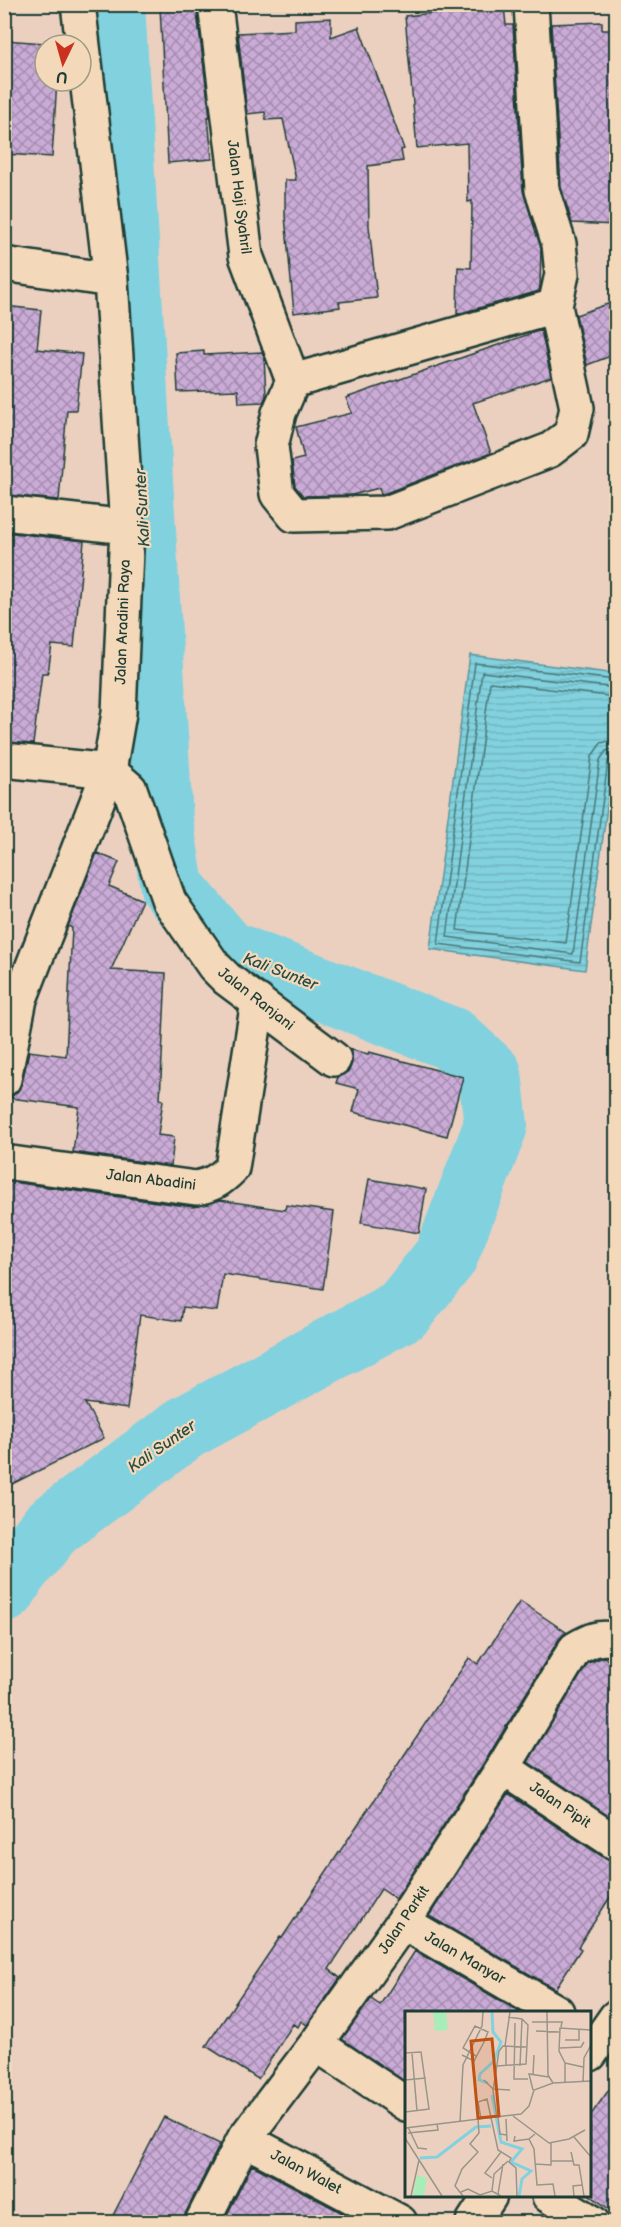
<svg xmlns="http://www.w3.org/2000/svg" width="621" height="2227" font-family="'Balsamiq Sans',sans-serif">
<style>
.water{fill:url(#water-rules);stroke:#5a969a;stroke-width:1.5}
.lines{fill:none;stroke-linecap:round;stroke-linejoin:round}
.shore{stroke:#477878;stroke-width:1.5}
.river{stroke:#82d1de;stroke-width:64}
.building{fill:url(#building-cross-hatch);stroke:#1f3d34;stroke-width:1.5}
.minor-casing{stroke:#1f3d34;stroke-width:38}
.minor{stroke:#f3d9ba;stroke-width:33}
.labels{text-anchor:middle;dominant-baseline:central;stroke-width:4.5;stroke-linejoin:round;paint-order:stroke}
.street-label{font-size:15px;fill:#1f3d34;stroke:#f3d9ba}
.water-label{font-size:16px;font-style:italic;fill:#294c45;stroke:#f3d9ba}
.inset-river{fill:none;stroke:#82d1de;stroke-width:3}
.inset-road{fill:none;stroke:#999588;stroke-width:1.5}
.view{fill:#c05314;fill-opacity:0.15;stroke:#c05314;stroke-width:3}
.inset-edge{fill:none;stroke:#1f3d34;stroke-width:3}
</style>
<defs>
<pattern id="water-rules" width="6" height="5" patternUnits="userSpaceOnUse" patternTransform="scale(1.5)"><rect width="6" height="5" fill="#82d1de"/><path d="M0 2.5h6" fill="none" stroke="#70b4bf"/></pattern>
<pattern id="building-cross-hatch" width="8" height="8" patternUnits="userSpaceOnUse" patternTransform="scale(1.5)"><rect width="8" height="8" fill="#caaad6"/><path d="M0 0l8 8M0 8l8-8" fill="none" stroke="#a38cae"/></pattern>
</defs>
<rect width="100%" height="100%" fill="#ebd0c0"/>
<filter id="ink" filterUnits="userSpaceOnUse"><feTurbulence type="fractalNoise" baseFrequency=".0167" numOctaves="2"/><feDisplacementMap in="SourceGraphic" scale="12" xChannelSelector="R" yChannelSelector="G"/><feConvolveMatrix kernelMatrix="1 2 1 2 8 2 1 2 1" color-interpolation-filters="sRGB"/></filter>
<g filter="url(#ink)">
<path class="water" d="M470,655L616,674V741L585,970L430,949Z"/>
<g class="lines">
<path class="shore" d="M616,680L475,663L438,944L580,962L608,762L611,757L616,756
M616,688L482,672L447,937L573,954L600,760L606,751L616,748
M616,697L490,682L457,930L566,943L592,756L601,743L616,739"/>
<path class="river" d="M4,1591L16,1571L52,1527L185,1428L403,1310L446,1256L496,1125L490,1074L452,1039L227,952L172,887L161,820L113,4"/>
</g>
<path class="building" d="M196,5L210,117H208L212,159L168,163L160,7Z
M504,6L506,25H513L523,191L541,248L540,286L539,291L457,314L458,267L471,268L472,201L468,202L467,143L417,148L405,16Z
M331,18V37L359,27L404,149L401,150L403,161L368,166L369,226L377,298L339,302L340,307L294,313L285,216V180H296L283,119L266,120L265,112L247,114L238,33L295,30V20Z
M602,22V30H616V225L572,223L561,187L551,24Z
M4,40L59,44L45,45V81H57L52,157L4,154Z
M616,301V354L587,365L576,315Z
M4,306L41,310L37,349L82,354L76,410H67L59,500L4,495Z
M541,330L551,377L473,403L491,453L383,494H381L379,488L352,495L303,496L295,486L292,461L304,458L296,427L352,413L346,398Z
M204,351V355L262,352L264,357L266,396L263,402L239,403L238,390L178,392L176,353Z
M4,532L84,541L74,647L52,645L48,673H42L33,744L4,742Z
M97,853L119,862L109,886L142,900L111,970L166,973L160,1099L163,1100L158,1135L174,1137L171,1166L73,1152L79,1107L10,1098L18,1091L22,1083L29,1051L66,1056L72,928L68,926Z
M349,1049L368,1054L369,1052L463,1077L447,1136L353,1112L359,1089L336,1083L338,1077L349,1071L352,1062Z
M369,1179L426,1189L419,1233L361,1223Z
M4,1181L193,1207L220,1200L285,1210L286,1205L334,1212L323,1289L223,1274L217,1311L183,1307L181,1321L140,1315L127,1409L85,1403L104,1438L4,1488Z
M520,1601L566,1632L559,1639L487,1758L396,1899L381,1889L329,1969L340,1978L307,2025L301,2021L298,2027L293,2024L258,2079L206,2046L280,1937L282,1938L469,1658L478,1664Z
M604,1657L616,1666V1821L528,1762L588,1663Z
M508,1794L606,1859L616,1861V1888L578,1947L581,1949L555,1989L429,1916Z
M415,1951L521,2013H406V2082L342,2039L371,1999L380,2005Z
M616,2080V2214L590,2195V2116Z
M164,2117L220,2144L185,2214L183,2223H109Z
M252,2165L296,2188L361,2223H223Z"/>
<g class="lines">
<defs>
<path id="minor" d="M215,4L246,256L293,381
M4,264L111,280
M293,381L279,413L271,446L277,494L294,515L387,513L550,450L571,434L577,408L555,306L562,274L559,244L542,190L531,4
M293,381L555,306
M4,513L127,527
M4,760L109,771L130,789L169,901L214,966L227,979L334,1059
M4,1079L20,999L109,771L119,713L127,527L111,280L78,4
M4,1162L196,1188C212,1185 220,1180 232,1168L258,1001
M503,1768L616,1843
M403,1922L557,2012
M316,2044L406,2104
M590,2054L616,2017
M244,2139L400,2222
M549,2196L592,2222
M202,2222L244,2139L316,2044L403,1922L503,1768L575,1649C589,1641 600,1635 616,1640
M473,2222L490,2196"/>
</defs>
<use href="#minor" class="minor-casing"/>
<use href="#minor" class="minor"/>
</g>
</g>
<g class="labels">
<g class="street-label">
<text transform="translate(239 197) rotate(83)">Jalan Haji Syahril</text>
<text transform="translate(123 622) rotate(-88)">Jalan Aradini Raya</text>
<text transform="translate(256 999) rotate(38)">Jalan Ranjani</text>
<text transform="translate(151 1180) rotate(7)">Jalan Abadini</text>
<text transform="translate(560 1805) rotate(34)">Jalan Pipit</text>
<text transform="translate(404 1920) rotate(-56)">Jalan Parkit</text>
<text transform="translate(465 1958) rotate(30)">Jalan Manyar</text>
<text transform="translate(306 2172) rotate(28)">Jalan Walet</text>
</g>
<g class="water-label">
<text transform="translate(143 508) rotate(-93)">Kali Sunter</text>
<text transform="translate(280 972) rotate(21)">Kali Sunter</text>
<text transform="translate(162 1447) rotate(-35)">Kali Sunter</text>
</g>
</g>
<g transform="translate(405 2011)">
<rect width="186" height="186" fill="#ebd0c0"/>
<path d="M28,1H41L43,19L30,20ZM12,164L22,167L19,185H8Z" fill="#a8edb8"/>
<path class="inset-river" d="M83,72L74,69L75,63L89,50L96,31L88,21L87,1M87,84L96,131L117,138L106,151L126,160L117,168L114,185M15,147L32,146L71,116L86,115"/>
<path class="inset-road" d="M142,1L143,64L148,72M127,11H157L156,16M110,12L109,68H123M131,20L154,21M160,29H174V19M100,35L105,1M155,37L176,36L179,31M0,42L16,41L24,98L0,101M7,42L12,100M57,44L69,50L79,31L83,21L70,15L58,37L71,45M160,52L154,40L155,17L186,19M160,52V72M160,52L178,56M101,54V35M92,55L121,53L123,14L117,8L103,6M115,55L117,8M128,64L129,44M0,69L21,67M79,69L88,78L105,79M178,71L179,47L186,34M128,79L124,63L144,66M108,105L144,132L164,128L180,119M92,106L88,80L94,40L98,35L121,36M93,106L95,123L102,124M76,108L73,91L82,88L93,139L106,147L104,151L111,157L112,185M101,108L102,130M55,111L58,54L77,15L78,1M3,116L13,137L22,138M0,117L116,103L124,95L129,79L148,72L186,70M3,122L33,119L32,113M130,123L124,128L129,138L132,174L148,173L150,185M110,125L109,130L124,128M169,126L186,146M0,127L37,185M166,141L169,154H174L179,185M146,150H168M130,153L146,154V132M87,167L80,162L96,141M87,180L89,163L103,150M56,181L63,178L75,184L87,180L96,185M93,183L98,153M6,185L14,149M58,185L50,175L57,158L73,141L65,133L74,122L73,108M169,185L168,175L177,174"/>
<path class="view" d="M87,28L94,105L73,107L66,30Z"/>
<rect width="186" height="186" class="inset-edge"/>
</g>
<rect width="621" height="2227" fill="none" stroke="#f3d9ba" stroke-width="24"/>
<rect x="12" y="12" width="597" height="2203" fill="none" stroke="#1f3d34" stroke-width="2" filter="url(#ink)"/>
<g transform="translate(63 63) rotate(185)"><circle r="28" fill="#f3d9ba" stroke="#9e9b84" stroke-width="1.5"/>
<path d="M0-4.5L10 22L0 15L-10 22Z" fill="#c8321e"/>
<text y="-9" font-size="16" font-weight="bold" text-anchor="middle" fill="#1f3d34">U</text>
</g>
</svg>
